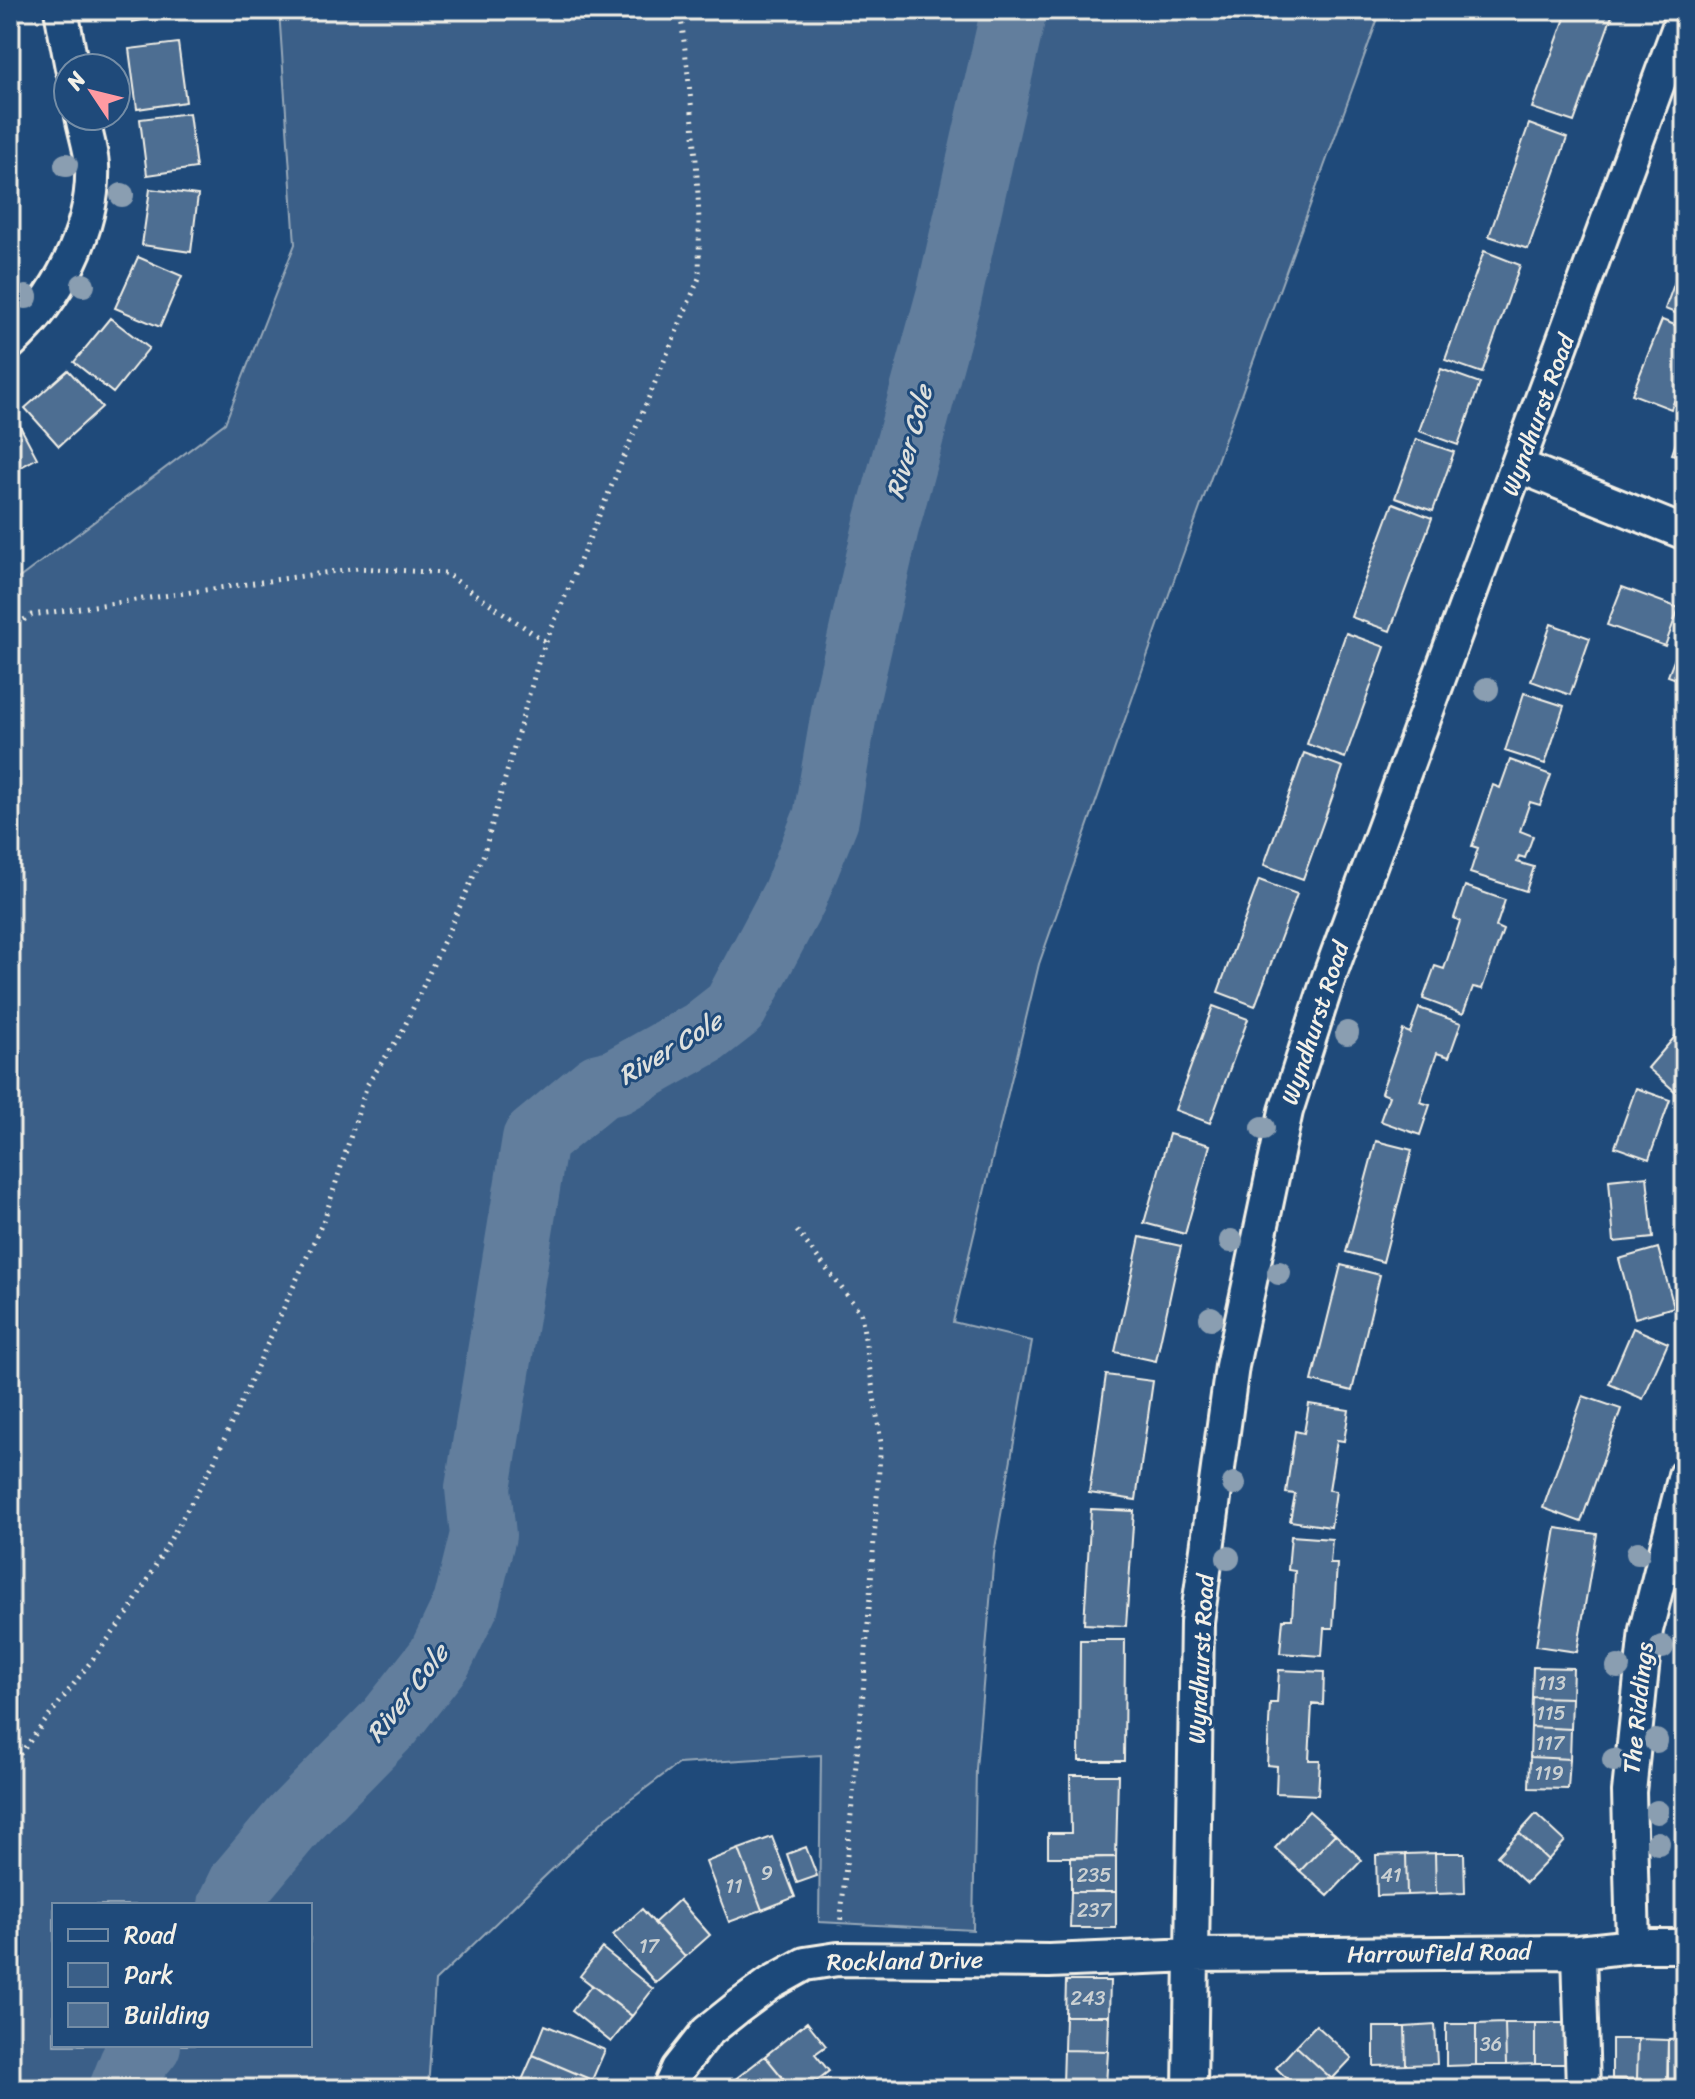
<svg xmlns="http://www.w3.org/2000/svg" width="1695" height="2099" font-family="Sriracha,sans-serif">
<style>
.green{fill:#3a5f88;stroke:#97a8b8;stroke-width:2;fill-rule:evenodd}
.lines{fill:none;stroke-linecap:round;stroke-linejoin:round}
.river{stroke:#627e9d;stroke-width:66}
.building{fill:#4d6e92;stroke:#f4f1e8;stroke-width:2}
.minor-casing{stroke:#f4f1e8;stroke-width:38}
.path{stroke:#f4f1e8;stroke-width:5;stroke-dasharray:2 6;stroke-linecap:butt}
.minor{stroke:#1f4a7a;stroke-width:32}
.tree{fill:#8a9eb1}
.labels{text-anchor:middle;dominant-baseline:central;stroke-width:6;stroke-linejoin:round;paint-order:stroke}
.number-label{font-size:20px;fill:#cad0d2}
.street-label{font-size:24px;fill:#f4f1e8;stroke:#1f4a7a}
.water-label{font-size:26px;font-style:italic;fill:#dee0dd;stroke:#1f4a7a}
</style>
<rect width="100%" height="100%" fill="#1f4a7a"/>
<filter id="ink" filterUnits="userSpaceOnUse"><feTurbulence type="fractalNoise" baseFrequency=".0125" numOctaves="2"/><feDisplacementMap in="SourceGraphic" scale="16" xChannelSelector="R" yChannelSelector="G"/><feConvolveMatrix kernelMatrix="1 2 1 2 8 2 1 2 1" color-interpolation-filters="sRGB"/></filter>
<g filter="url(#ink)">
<path class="green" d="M279,10H1381L1181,560L1039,964L953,1322L1032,1341L994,1554L976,1769L973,1930L819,1922L821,1755L678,1764L606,1818L435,1981L428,2089H10V585L225,423L295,244ZM54,1905H310V2045H54Z"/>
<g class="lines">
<path class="river" d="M231,1905L242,1882L294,1820L389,1723L440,1658L466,1604L483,1535L478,1488L535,1139L599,1086L616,1082L703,1033L735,1008L794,897L826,818L846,702L886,527L949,296L1014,10
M122,2089L132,2064L148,2045"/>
</g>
<path class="building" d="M130,10H175V13L132,22Z
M1568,10H1614L1574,122L1532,108Z
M178,43L186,102L137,109L129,49Z
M189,113L196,168L147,175L140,119Z
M1529,124L1567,138L1528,249L1489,236Z
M150,189L198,195L191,252L142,245Z
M1484,251L1520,265L1482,373L1445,360Z
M1685,254V317L1665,309Z
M138,257L182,276L160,327L115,308Z
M110,318L149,348L113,393L74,362Z
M1662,320L1685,329V373L1671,409L1632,394Z
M1441,369L1480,383L1458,445L1419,431Z
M68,370L102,407L59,446L25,408Z
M13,413L37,458L10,473V415Z
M1685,417V458L1672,454Z
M1416,439L1454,452L1433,511L1395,498Z
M1393,503L1432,518L1390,631L1351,617Z
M1622,587L1679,608L1665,646L1607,625Z
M1551,624L1590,638L1570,695L1531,681Z
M1685,632V682L1668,676Z
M1346,633L1385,647L1345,758L1307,744Z
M1524,693L1564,706L1545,764L1505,751Z
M1304,753L1343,767L1303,879L1264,865Z
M1510,760L1551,775L1540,805L1530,802L1520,831L1533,836L1525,858L1519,856L1517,862L1534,867L1526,891L1470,873L1478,848L1472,846L1493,785L1500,788Z
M1259,880L1297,894L1255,1006L1218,992Z
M1465,886L1505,900L1496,927L1503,930L1482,989L1473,987L1463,1014L1423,999L1435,966L1444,969L1460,921L1454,918Z
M1213,1006L1248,1019L1210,1123L1175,1110Z
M1419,1008L1461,1023L1449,1057L1437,1053L1420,1102L1430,1105L1420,1135L1380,1121L1389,1096L1381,1093L1403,1030L1410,1033Z
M1685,1025V1084L1677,1093L1648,1068Z
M1636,1088L1670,1100L1649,1159L1615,1147Z
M1169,1134L1210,1145L1185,1234L1144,1223Z
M1376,1141L1412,1150L1383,1262L1346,1252Z
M1647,1176L1653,1238L1614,1242L1609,1180Z
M1140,1237L1181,1246L1156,1361L1115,1352Z
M1658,1248L1674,1307L1635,1318L1619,1259Z
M1341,1265L1380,1275L1352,1391L1312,1381Z
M1633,1328L1668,1343L1643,1399L1609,1384Z
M1106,1375L1153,1381L1136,1500L1089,1493Z
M1583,1396L1621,1409L1581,1522L1543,1508Z
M1309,1404L1349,1410L1344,1441L1337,1440L1329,1490L1336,1491L1331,1527L1290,1521L1295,1494L1286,1493L1295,1431L1304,1433Z
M1091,1509L1134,1511L1126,1626L1084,1624Z
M1556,1528L1597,1534L1577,1652L1536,1646Z
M1291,1536L1332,1539L1330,1564H1337L1333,1628H1324L1322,1656L1280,1653L1283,1619H1292L1295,1571L1288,1570Z
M1080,1640H1125L1124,1761H1079Z
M1533,1667L1573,1668L1572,1698L1532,1697Z
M1279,1670L1324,1672L1323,1705L1312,1704L1309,1760H1320L1318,1795L1276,1793L1277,1766L1267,1765L1270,1703H1277Z
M1532,1697L1572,1698L1571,1729L1531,1727Z
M1531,1727L1571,1729L1570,1759L1530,1757Z
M1530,1757L1570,1759L1568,1789L1529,1788Z
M1070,1775H1118L1116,1857H1048V1833H1071Z
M1309,1811L1335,1834L1300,1871L1275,1848Z
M1536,1814L1565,1841L1548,1860L1519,1833Z
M1519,1833L1548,1860L1526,1883L1497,1856Z
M1335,1834L1362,1860L1328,1896L1300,1871Z
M772,1837L795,1897L762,1910L739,1849Z
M806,1847L817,1876L797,1883L787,1854Z
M739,1849L762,1910L729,1922L706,1862Z
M1435,1853H1464L1465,1893L1436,1894Z
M1435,1853L1436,1894L1407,1895L1406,1854Z
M1406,1854L1407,1895L1377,1896L1376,1855Z
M1116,1857V1892H1071V1858Z
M1071,1892H1116V1928H1070Z
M679,1900L710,1935L685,1957L654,1923Z
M642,1909L685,1957L656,1983L613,1935Z
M602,1948L653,1989L632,2016L580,1976Z
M1066,1981H1110L1109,2016H1065Z
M592,1985L632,2016L611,2042L572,2011Z
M1065,2016H1109L1108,2051L1064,2050Z
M807,2022L826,2046L815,2054L829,2071L806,2089H792L765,2056Z
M1505,2023L1506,2065H1476V2024Z
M1505,2023H1535V2064L1506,2065Z
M1535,2023H1565V2064H1535Z
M1446,2024H1476V2065L1446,2066Z
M545,2025L605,2050L592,2080L533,2055Z
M1316,2025L1352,2058L1332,2079L1296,2046Z
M1435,2025L1437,2064L1406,2065L1405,2027Z
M1374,2027H1405L1406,2065L1374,2066Z
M1612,2039H1638L1637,2080L1612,2079Z
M1638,2039L1668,2040L1667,2081L1637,2080Z
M1685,2039V2089H1668V2040Z
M1296,2046L1332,2079L1323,2089H1298L1276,2068Z
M1064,2050L1108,2051L1106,2085L1063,2084Z
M533,2055L592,2080L589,2089L519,2087Z
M765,2056L792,2089H724V2088Z
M1063,2084L1106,2085V2089H1063Z"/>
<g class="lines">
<defs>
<path id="minor" d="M61,10L72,68
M10,343C56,301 95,230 92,165C91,149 85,132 82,116
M1519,466L1685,533
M1633,1946L1629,1792L1646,1630L1685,1475
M1579,1952L1583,2089
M669,2089L678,2069L707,2032L737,2008L771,1983L805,1964L838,1959L1049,1961L1193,1955L1579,1952L1633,1946H1685
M1190,2089L1197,1622L1232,1366L1286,1111L1329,977L1685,10"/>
</defs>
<use href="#minor" class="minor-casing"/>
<path class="path" d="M10,628L32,615L358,568L445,573L546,642
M797,1231L861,1313L881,1442L863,1693L840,1926
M10,1767L129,1612L212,1466L325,1217L367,1085L402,1032L483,856L540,656L699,278C701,185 692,102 680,10"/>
<use href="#minor" class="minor"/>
</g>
<g class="tree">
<circle cx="66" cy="165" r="12"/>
<circle cx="122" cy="195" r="12"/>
<circle cx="83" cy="285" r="12"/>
<circle cx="26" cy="297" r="12"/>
<circle cx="1487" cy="689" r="12"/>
<circle cx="1347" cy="1033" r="12"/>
<circle cx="1263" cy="1128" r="12"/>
<circle cx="1231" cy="1241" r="12"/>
<circle cx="1279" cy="1273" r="12"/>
<circle cx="1211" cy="1318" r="12"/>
<circle cx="1234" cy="1484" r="12"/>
<circle cx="1638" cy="1553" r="12"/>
<circle cx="1228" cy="1558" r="12"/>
<circle cx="1662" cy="1647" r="12"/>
<circle cx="1618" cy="1667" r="12"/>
<circle cx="1656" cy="1741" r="12"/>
<circle cx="1614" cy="1760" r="12"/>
<circle cx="1657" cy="1812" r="12"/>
<circle cx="1658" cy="1843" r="12"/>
</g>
</g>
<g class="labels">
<g class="number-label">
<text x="1552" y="1683">113</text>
<text x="1551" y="1713">115</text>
<text x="1550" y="1743">117</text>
<text x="1549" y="1773">119</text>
<text x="767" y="1873">9</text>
<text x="1094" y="1875">235</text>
<text x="1391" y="1875">41</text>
<text x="734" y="1886">11</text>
<text x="1094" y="1910">237</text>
<text x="649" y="1946">17</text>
<text x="1088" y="1998">243</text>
<text x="1491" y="2044">36</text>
</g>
<g class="street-label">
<text transform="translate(1538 415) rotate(-70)">Wyndhurst Road</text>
<text transform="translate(1315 1023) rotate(-72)">Wyndhurst Road</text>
<text transform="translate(1201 1659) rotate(-87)">Wyndhurst Road</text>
<text transform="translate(1638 1708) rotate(-84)">The Riddings</text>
<text transform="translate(1439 1953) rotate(-1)">Harrowfield Road</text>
<text transform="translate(905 1961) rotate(-1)">Rockland Drive</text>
</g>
<g class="water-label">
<text transform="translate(909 442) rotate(-75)">River Cole</text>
<text transform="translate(670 1048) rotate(-31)">River Cole</text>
<text transform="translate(407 1693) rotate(-52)">River Cole</text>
</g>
</g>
<rect width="1695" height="2099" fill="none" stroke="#1f4a7a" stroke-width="40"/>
<rect x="20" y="20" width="1655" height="2059" fill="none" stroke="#f4f1e8" stroke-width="3" filter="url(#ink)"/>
<rect x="52" y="1903" width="260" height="144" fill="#1f4a7a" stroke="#748da6" stroke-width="2"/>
<rect x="68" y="1929" width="40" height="12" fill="#1f4a7a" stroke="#748da6" stroke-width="2"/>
<text x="124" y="1943" font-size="24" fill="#f4f1e8">Road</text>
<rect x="68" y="1963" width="40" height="24" fill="#3a5f88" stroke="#748da6" stroke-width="2"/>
<text x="124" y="1983" font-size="24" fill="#f4f1e8">Park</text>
<rect x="68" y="2003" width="40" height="24" fill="#4d6e92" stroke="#748da6" stroke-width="2"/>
<text x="124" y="2023" font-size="24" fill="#f4f1e8">Building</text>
<g transform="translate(92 92) rotate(305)"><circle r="38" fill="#1f4a7a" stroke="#748da6" stroke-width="2"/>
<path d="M0-6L14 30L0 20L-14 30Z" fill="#ff9aa2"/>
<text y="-12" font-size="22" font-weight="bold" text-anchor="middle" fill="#f4f1e8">N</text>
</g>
</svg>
